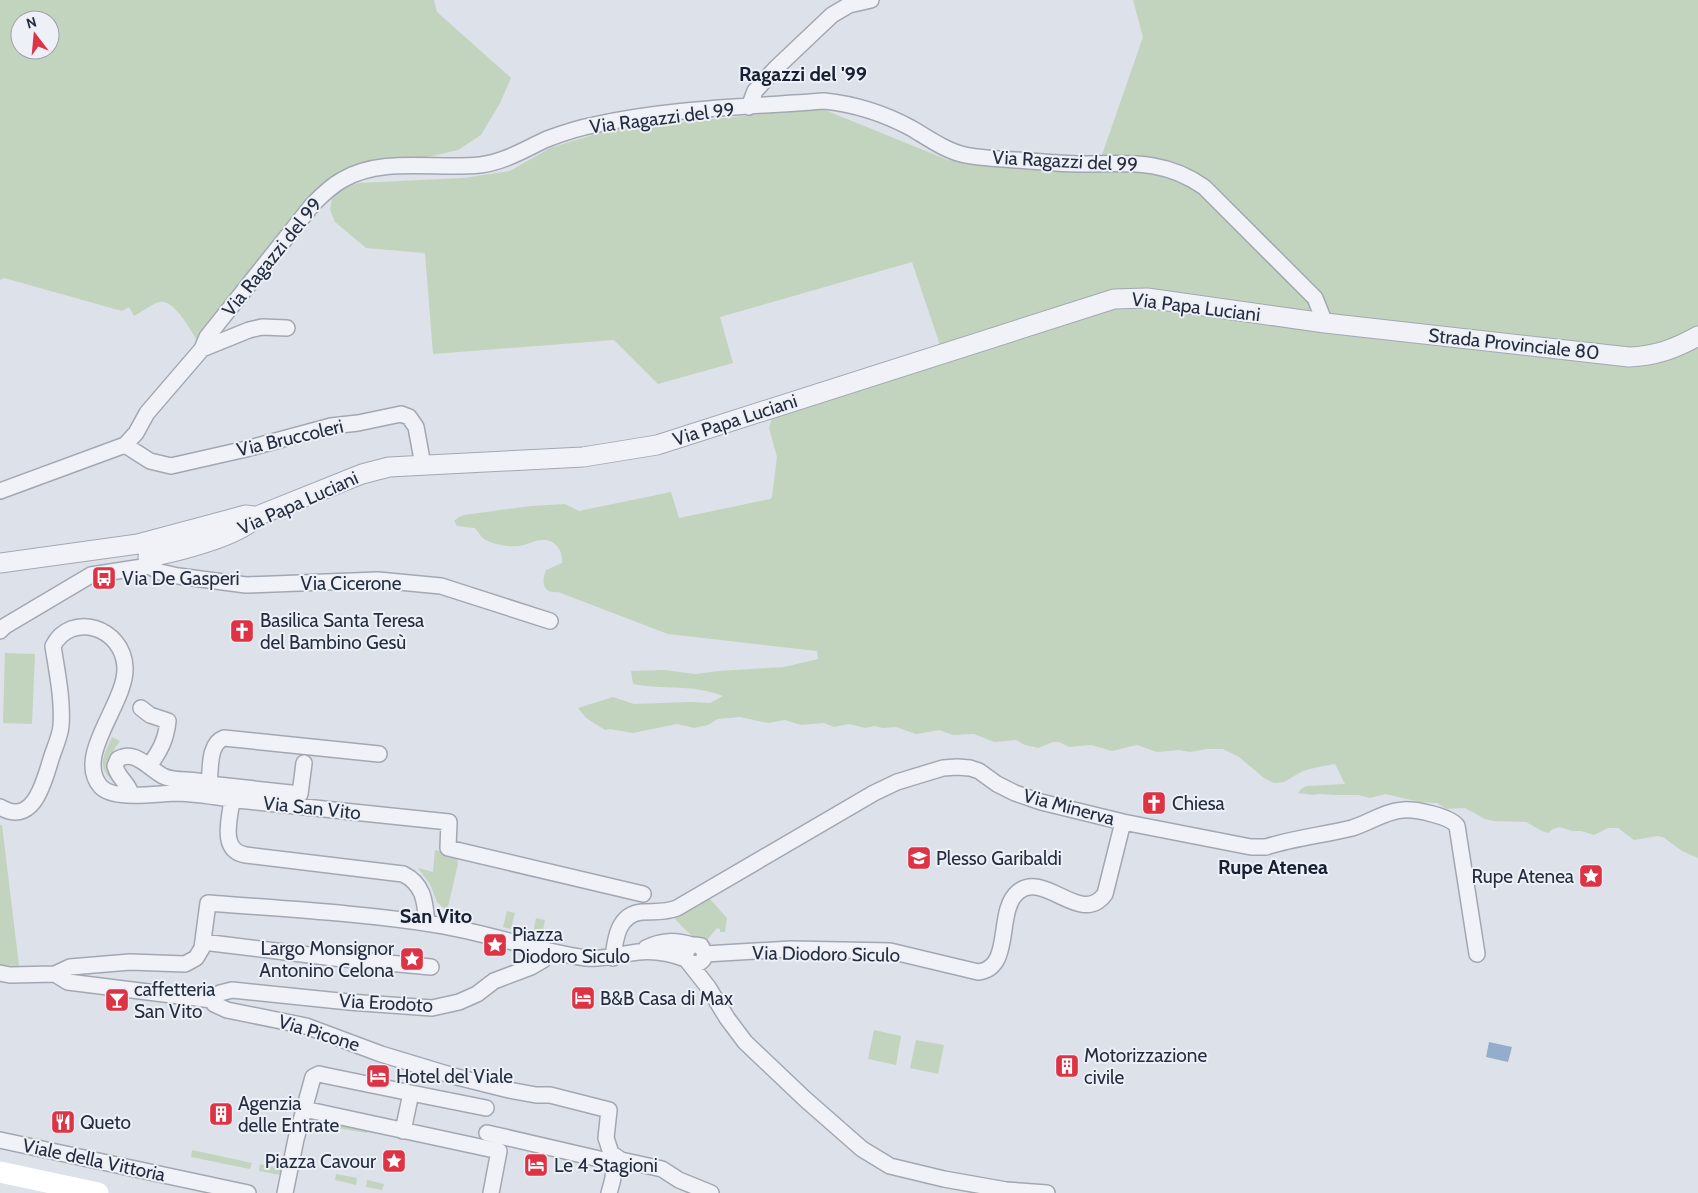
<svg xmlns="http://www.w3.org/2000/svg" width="1698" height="1193" font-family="Cabin,sans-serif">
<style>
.green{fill:#c2d4bd;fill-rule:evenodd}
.water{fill:#94adcd}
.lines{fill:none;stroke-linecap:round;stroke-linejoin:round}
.minor-casing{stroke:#a2a8b3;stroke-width:18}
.tertiary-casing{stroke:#a2a8b3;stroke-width:21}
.minor{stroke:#f0f2f7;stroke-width:15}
.tertiary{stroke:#f0f2f7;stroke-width:19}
.secondary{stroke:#fff;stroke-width:21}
.labels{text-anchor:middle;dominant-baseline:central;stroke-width:4;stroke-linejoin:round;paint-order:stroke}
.street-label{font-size:19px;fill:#252e41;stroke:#edf0f6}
.poi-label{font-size:19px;fill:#252e41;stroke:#edf0f6;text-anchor:start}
.neighbourhood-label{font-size:20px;font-weight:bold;fill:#171f32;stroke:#edf0f6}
</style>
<rect width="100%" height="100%" fill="#dde1e9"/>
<path class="green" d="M0,0H434L437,12L511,78L500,103L481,135L458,150L419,159L350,170L198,342C191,331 174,298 159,302C150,305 142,312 134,316L129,307L122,311L4,278L0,280ZM20,20H50V50H20Z
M1133,0H1698V858L1682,851L1663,837L1658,836L1634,840L1618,828H1608L1594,835L1581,831H1572L1560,827L1553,829L1548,833L1542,831L1526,822L1494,821L1485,819L1465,808L1446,809L1437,803L1419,802L1390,795L1385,794L1370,798L1359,795H1334L1318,794L1314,795L1298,793L1301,789L1306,786L1345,784L1335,764L1314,768L1303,771L1284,782L1274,783L1264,778L1239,757L1223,749H1206L1190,752L1179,750L1157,752L1137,745L1112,751L1091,745L1069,747L1059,742H1053L1038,748L1025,745L1016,740L994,742L974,734L953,735L939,730L916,734L896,727L883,728L874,726L865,728L849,724L834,727L824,723L801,725L785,720L768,723L740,717L718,719L708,725L694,728L677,724L633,733L610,729L605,730L586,718L578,708L613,697L634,704L691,702L710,703L723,696C694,684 663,690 633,684L631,671L664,670L696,674L718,671L784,667L818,659L817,651L668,634L558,592C543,594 541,582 546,570L562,563C563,551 556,539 542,540C534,540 527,545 519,546C510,547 496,545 488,541C481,539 479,532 475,528L457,526L454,521L459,517L464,515L531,506L565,504L579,511L671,492L679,518L770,499L772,497L777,457L769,428L772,418L870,385L946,363L912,262L720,317L733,363L658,384L614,340L433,354L425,253L366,248L335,222L330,209L332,199L340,189L359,183L463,178L510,171L550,148L609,130L820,108L948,160L1096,172L1143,37Z
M5,653L35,654L32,724L3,723Z
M112,737L120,741C106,761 109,760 114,783C96,765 103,758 112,737Z
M0,825H2L19,966L0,965Z
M435,850L457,855L458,864L447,911L437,902L430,884L418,868L433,872Z
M710,899L727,918L725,932H720V929L717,928L707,940L712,944C696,943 685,929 674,918Z
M507,911L515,913L511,929L503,927Z
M536,918L545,920L542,935L533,933Z
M874,1030L901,1036L896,1065L868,1059Z
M916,1040L944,1045L938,1074L910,1068Z
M338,1123L368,1128L367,1133L337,1128Z
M192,1150L252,1163L250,1169L191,1157Z
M260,1164L281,1169L280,1175L259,1171Z
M336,1174L357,1178L356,1185L335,1180Z
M367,1180L384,1184L382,1190L366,1187Z"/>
<path class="water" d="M1489,1042L1512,1047L1508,1062L1486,1057Z"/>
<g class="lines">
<defs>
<path id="minor" d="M749,107L755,91L775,69L832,15L849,5L871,0
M202,349L249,330L262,327L287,328
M125,445L150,461L171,466L246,449L331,426L358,423L401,414L409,417L416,427L423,465
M0,491L125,445L136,433L147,413L202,349L207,337L313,204C322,195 331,186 342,180C383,156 436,170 480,165C505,162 525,149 547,139C563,133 578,128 594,125C669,108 747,107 824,101C854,104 885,114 911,128C928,138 946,151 965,155C981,158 998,159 1015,160C1036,161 1058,164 1079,164C1126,164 1163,158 1204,187L1315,298L1325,323
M0,631L5,626L91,575L149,566L160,572L178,576L246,585L378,580L441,586L550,621
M141,708L150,715L168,721C166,740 160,751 149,766
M209,784C211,769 208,744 224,738L379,754
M131,794C128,782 119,780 115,766L118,759C136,749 149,769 163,776C176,783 194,777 209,784L300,794L304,763
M232,800C230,818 219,851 246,855L403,874C424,884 425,902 427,923
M0,807C34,827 44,781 51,759C54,749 60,737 61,726C63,700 57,672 53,646C71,611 123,627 125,667C127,703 73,756 101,787C115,801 159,793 178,793C205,794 231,800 257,802C321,809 385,815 449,822L448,848L643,894
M203,942L334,958L431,967
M646,948C662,940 675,940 692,945
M705,954L791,949L890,951L978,972C1014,968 995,911 1018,892C1045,870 1081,927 1105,894L1123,822
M613,958C615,939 618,914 642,912C654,911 665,913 677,908L874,793L897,782L943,768L957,767L970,768L979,771L997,784L1015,793L1041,802L1123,822L1251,847H1266C1294,838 1324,835 1352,828C1369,823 1385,811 1403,810C1415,809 1450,816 1457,826L1477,954
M691,963C698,965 704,962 705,954L701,946L695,945L689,947L686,952V959L708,987L727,1018L745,1042L805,1099L862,1149L890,1166L944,1179L1006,1190L1047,1193
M0,973L10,975L55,974L70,967L130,962L185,964L196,958L202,948L208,903C284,909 362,913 438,925C488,933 536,951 586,958C604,960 620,954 638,952C655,950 670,953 686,959
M55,974L68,982L212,1000L214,1004L227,1010L306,1026L381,1054L457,1077L509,1090L536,1095H550L609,1110L606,1138L611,1153L621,1160L662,1169L679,1180L711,1193
M212,1000L220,993L232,990L349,1002L432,1008L459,1002L477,994L494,981L531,967L543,960L548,951
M411,1093L486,1108
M304,1109L499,1151L491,1193
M487,1133L608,1161C618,1168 612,1182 609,1193
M0,1140L248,1193
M285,1193L296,1139L313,1077L319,1074L328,1076L411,1093L403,1131"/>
<path id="tertiary" d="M148,557C173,553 242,536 257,516L362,474L389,467L583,457L657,445L1114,299L1147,298L1325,323L1629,357C1655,356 1675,349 1698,336
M0,563L138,544L246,515L253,516"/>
</defs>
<use href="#minor" class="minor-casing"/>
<use href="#tertiary" class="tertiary-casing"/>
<use href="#minor" class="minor"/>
<use href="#tertiary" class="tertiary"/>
<path class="secondary" d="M0,1172L98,1193"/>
</g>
<defs>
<symbol id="bus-square" viewBox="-11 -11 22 22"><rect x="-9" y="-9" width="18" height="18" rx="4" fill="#dd3345" stroke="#edf0f6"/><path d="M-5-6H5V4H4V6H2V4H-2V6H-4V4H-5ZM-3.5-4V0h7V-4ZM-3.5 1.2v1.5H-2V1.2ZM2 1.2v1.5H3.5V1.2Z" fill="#fff"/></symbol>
<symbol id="church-square" viewBox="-11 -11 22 22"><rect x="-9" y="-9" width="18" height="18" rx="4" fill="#dd3345" stroke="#edf0f6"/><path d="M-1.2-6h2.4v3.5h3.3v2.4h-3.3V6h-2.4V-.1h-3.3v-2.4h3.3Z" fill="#fff"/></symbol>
<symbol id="school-square" viewBox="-11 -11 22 22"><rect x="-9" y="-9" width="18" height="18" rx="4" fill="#dd3345" stroke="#edf0f6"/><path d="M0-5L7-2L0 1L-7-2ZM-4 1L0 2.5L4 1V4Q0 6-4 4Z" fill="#fff"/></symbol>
<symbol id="sight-square" viewBox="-11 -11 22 22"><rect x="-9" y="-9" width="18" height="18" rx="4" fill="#dd3345" stroke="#edf0f6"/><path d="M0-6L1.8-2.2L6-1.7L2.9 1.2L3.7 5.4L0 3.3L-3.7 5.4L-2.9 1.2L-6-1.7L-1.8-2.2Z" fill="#fff"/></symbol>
<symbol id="hotel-square" viewBox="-11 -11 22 22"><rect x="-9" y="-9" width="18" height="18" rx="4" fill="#dd3345" stroke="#edf0f6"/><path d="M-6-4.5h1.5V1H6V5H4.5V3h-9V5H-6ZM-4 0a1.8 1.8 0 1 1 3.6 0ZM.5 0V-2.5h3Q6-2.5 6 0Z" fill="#fff"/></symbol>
<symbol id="bar-square" viewBox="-11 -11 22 22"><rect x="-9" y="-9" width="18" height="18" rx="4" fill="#dd3345" stroke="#edf0f6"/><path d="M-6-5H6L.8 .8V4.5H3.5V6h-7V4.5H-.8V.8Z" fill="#fff"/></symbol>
<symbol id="building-square" viewBox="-11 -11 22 22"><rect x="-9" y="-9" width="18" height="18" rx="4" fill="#dd3345" stroke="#edf0f6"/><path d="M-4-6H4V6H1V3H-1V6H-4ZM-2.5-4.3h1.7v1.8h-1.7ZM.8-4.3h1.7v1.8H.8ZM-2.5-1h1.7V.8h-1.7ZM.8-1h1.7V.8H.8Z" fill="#fff"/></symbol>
<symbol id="restaurant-square" viewBox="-11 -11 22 22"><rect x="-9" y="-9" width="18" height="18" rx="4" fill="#dd3345" stroke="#edf0f6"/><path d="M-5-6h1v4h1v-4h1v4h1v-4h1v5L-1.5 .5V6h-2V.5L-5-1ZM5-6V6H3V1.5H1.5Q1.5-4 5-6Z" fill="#fff"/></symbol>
</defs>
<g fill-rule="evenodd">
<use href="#bus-square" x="90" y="564" width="28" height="28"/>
<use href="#church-square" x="228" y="617" width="28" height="28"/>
<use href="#church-square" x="1140" y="789" width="28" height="28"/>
<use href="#school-square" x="905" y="844" width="28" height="28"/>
<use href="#sight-square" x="1577" y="862" width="28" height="28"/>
<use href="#sight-square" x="481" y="931" width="28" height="28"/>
<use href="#sight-square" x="398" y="945" width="28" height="28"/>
<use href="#hotel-square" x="569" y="984" width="28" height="28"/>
<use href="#bar-square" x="103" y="986" width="28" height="28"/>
<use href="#building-square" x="1053" y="1052" width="28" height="28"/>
<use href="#hotel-square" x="364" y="1062" width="28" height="28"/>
<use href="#building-square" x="207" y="1100" width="28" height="28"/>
<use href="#restaurant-square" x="49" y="1108" width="28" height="28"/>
<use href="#sight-square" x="380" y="1147" width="28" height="28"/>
<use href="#hotel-square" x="522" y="1151" width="28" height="28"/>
</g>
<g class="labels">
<g class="street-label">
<text transform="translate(662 118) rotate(-7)">Via Ragazzi del 99</text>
<text transform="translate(1065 161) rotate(3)">Via Ragazzi del 99</text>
<text transform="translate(272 257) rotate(-51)">Via Ragazzi del 99</text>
<text transform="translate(1196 307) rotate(7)">Via Papa Luciani</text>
<text transform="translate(1514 344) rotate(6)">Strada Provinciale 80</text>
<text transform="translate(735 420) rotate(-18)">Via Papa Luciani</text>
<text transform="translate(290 438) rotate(-13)">Via Bruccoleri</text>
<text transform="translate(298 503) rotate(-24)">Via Papa Luciani</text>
<text x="351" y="583">Via Cicerone</text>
<text transform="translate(1069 807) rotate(15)">Via Minerva</text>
<text transform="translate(312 808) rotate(6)">Via San Vito</text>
<text transform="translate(826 954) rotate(1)">Via Diodoro Siculo</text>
<text transform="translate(386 1003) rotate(3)">Via Erodoto</text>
<text transform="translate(319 1033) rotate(17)">Via Picone</text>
<text transform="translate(94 1160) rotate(12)">Viale della Vittoria</text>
</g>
<g class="poi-label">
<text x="122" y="578">Via De Gasperi</text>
<text x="260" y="620">Basilica Santa Teresa<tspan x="260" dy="22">del Bambino Gesù</tspan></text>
<text x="1172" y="803">Chiesa</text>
<text x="936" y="858">Plesso Garibaldi</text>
<text x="1574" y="876" text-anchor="end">Rupe Atenea</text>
<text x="512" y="934">Piazza<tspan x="512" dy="22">Diodoro Siculo</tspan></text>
<text x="394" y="948" text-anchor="end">Largo Monsignor<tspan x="394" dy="22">Antonino Celona</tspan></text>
<text x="134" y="989">caffetteria<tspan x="134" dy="22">San Vito</tspan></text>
<text x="600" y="998">B&amp;B Casa di Max</text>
<text x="1084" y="1055">Motorizzazione<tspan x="1084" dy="22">civile</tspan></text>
<text x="396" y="1076">Hotel del Viale</text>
<text x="238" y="1103">Agenzia<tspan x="238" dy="22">delle Entrate</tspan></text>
<text x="80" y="1122">Queto</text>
<text x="376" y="1161" text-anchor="end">Piazza Cavour</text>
<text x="554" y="1165">Le 4 Stagioni</text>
</g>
<g class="neighbourhood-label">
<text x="803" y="74">Ragazzi del '99</text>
<text x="1273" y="867">Rupe Atenea</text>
<text x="436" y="916">San Vito</text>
</g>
</g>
<g transform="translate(35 35) rotate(344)"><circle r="24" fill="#edf0f6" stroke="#9da2ae"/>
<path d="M0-4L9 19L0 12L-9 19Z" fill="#dd3345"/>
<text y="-8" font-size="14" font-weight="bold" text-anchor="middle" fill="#252e41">N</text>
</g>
</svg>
